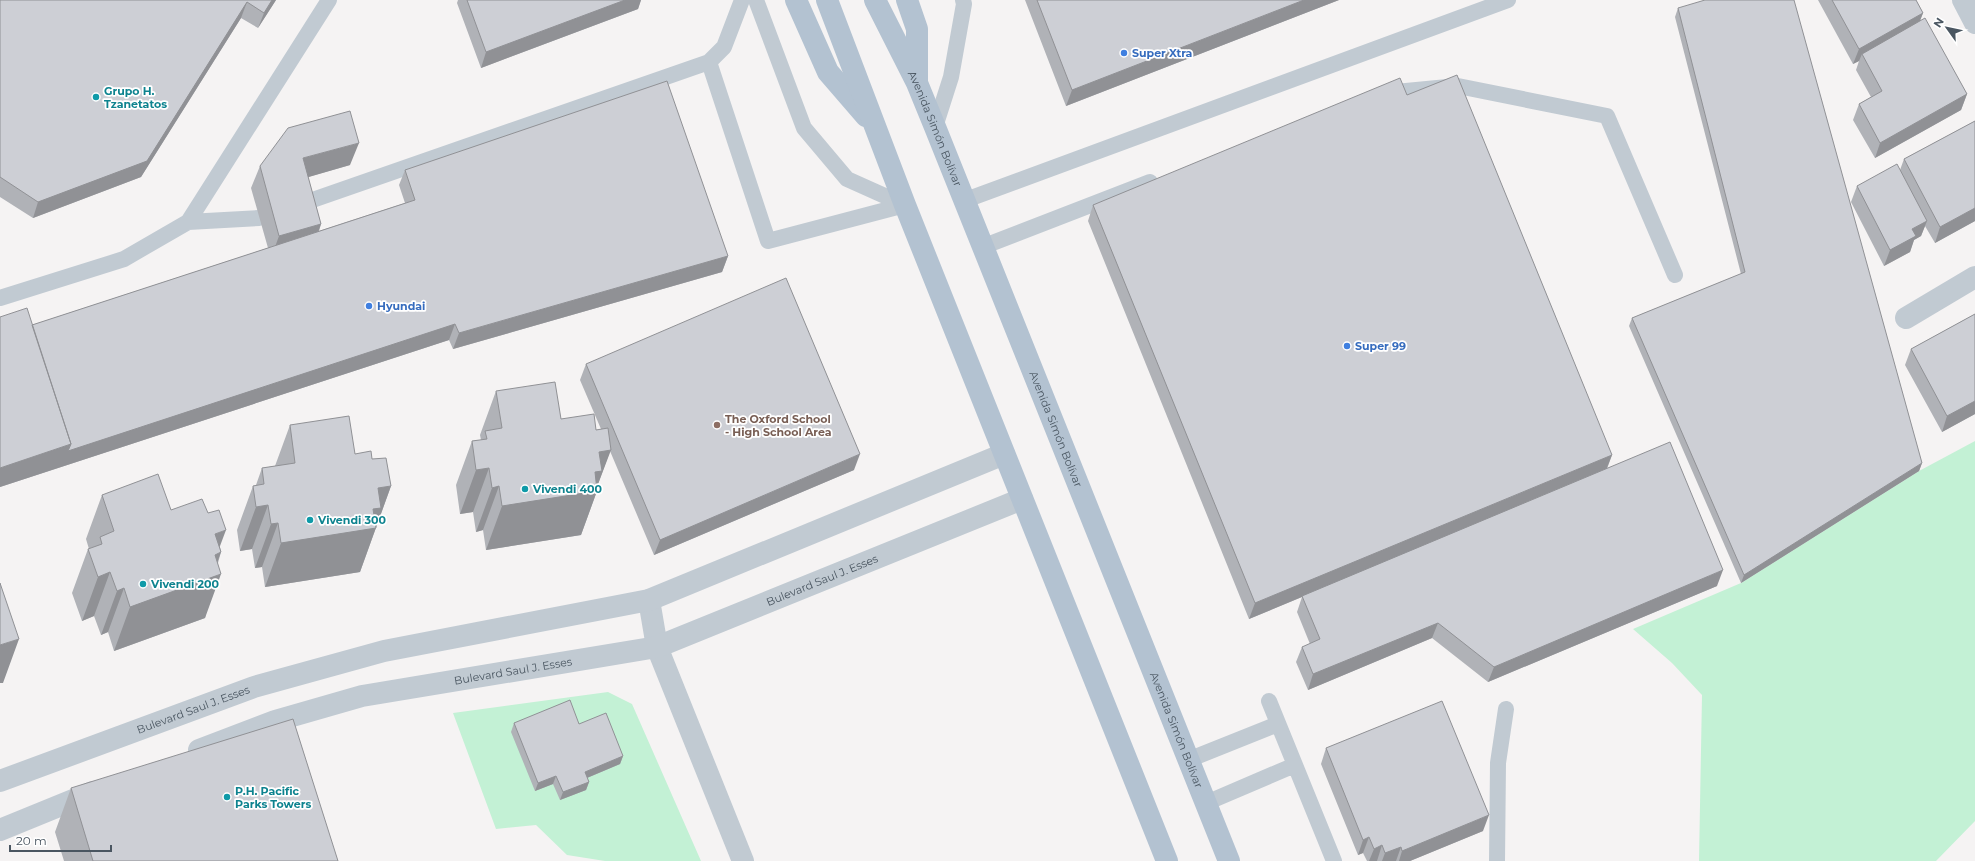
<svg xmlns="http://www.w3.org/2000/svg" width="1975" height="861" font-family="Montserrat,sans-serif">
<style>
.green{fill:#c3f1d5}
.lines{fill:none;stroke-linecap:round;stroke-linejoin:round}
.lane{stroke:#c1cad2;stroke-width:16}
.street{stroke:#c1cad2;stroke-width:22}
.primary{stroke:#b3c2d1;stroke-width:22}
.wall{fill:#b0b2b7}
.shaded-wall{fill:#909195}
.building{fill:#cdcfd5;stroke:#909195}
.shop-dot{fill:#3f7fe0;stroke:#fff;stroke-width:1.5}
.culture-dot{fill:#0f9aa8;stroke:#fff;stroke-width:1.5}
.education-dot{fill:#8d6e63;stroke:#fff;stroke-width:1.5}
.labels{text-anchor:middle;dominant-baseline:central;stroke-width:3.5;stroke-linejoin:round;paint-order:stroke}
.shop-label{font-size:11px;font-weight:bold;fill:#366cbe;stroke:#fff;text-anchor:start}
.culture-label{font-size:11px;font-weight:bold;fill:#0d838f;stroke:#fff;text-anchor:start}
.street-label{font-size:11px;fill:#4a5661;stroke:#fff}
.education-label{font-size:11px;font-weight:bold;fill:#785e54;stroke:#fff;text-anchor:start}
</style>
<rect width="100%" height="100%" fill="#f5f3f3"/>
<path class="green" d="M1975,441V821L1936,861H1699L1702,695L1672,663L1633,629L1741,583L1919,471Z
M608,692L632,704L701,861H605L567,855L536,825L496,829L453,713Z"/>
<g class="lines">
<path class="lane" d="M756,0L804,128L847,179L905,205
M709,62L768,241L905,205
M1385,93L1458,86L1607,116L1675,275
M935,127L951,77L964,4L963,0
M963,201L1508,0
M301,204L709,62L724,47L742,0
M188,222L259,218
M982,247L1150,182
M0,298L124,259L188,222L329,0
M1269,701L1334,861
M1188,760L1278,724
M1206,803L1295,765
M1497,861L1498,763L1506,709"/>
<g class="street">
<path d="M1963,0L1975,23"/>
<path d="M1906,318L1975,277"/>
<path d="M649,600L657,647L743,861"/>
<path id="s1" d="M199,750L275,721L362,696L657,647L1022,499"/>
<path id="s2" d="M0,781L254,687L384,651L649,600L1004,454"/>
<path d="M0,830L93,792"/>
</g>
<g class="primary">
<path d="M796,0L828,72L866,116"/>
<path d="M827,0L905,205L1167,861"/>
<path id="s3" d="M875,0L917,83L935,127L1229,861"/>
<path d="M907,0L917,29V80"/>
</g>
</g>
<path class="wall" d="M0,0H276L258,28L241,18L141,177L33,218L0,197Z
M458,0H641L638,9L481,68L457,3Z
M1025,0H1339L1066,106Z
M1818,0H1916L1923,13L1920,21L1967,94L1961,110L1875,158L1853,120L1859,104L1871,97L1856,70L1859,61L1853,64Z
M1678,8L1922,463L1919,471L1741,583L1629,326L1632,318L1741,274L1675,17Z
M1407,95L1612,455L1607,469L1717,586L1488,682L1432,638L1308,690L1296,662L1302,647L1310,644L1297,612L1302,597L1249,619L1088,221L1093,205Z
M1975,121V221L1935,243L1925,226L1921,236L1914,240L1910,252L1884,266L1851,202L1857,186L1900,170L1904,159Z
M350,165L308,177L321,224L319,231L405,203L399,185L405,170L728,256L722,272L453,349L449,340L0,487L32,325L268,248L251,188L260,166Z
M1975,314V414L1942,432L1905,365L1911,349Z
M586,364L854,470L654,555L610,451L597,487V491L581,535L486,550L483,530L476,532L473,512L460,514L456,485L472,441L481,440L480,435L496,391L561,419L596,430L601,429L580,380Z
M290,425L355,454L372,459L391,486L360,572L265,587L262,567L255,568L252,549L240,551L237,530L253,486L256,485L262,468L275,466Z
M102,495L171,510L220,547L221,552L218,563L205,618L114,651L108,632L101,635L94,616L82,621L72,593L88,549H89L86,539Z
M514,723L579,724L623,756L620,764L587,778L589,782L586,790L560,800L553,784L535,791L511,732Z
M1326,748L1483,831L1410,861H1367L1363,853L1358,855L1321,764Z
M71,788L338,861H64L55,832Z"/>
<path class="shaded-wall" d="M272,0H276L258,28L264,13Z
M625,0H641L638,9L481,68L486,52Z
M1304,0H1339L1066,106L1072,90Z
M247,2L241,18L141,177L33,218L38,202Z
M1923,13L1917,28L1862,54L1859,61L1853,64L1859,49Z
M1967,94L1961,110L1875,158L1880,143Z
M359,143L350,165L295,181L303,158Z
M1975,208V221L1935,243L1940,227Z
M1927,221L1921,236L1914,240L1910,252L1884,266L1890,250L1912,229Z
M321,224L313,247L271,258L279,236Z
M728,256L722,272L453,349L459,333Z
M455,324L449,340L0,487V468L71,444Z
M1975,401V414L1942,432L1947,416Z
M611,450L595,492L597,491L581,535L486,550L502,506L599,452Z
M860,454L854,470L654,555L660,540Z
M1612,455L1606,470L1249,619L1255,603Z
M1922,463L1919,471L1741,583L1744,575Z
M489,468L473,512L460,514L476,470Z
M391,486L360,572L265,587L281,543L378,488Z
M499,486L483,530L476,532L492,488Z
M268,505L252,549L240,551L256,507Z
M278,523L262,567L255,568L271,524Z
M226,530L217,554L221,552L212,577L221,574L205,618L114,651L130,607L215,534Z
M1723,570L1717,586L1488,682L1494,667Z
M110,572L94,616L82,621L98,577Z
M124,588L108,632L101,635L117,591Z
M1438,623L1432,638L1308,690L1313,674Z
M19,639L3,683H0V645Z
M623,756L620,764L582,780L585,772Z
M556,776L553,784L535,791L538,783Z
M589,782L586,790L560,800L563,792Z
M1489,815L1483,831L1410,861H1399L1402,851Z
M1369,837L1363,853L1358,855L1363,840Z
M1382,845L1377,861H1369L1374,849Z
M1401,847L1396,861H1382L1385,853Z"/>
<path class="building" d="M0,0H272L264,13L247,2L147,161L38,202L0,177Z
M467,0H625L486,52Z
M1037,0H1304L1072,90Z
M1705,0H1794L1922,463L1744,575L1632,318L1745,272L1678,8Z
M1832,0H1916L1923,13L1859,49Z
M1925,18L1967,94L1880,143L1859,104L1882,91L1862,54Z
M1457,75L1612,455L1255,603L1093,205L1400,78L1407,95Z
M667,81L728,256L459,333L455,324L68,451L71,444L32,325L415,200L405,170Z
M350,111L359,143L303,158L321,224L279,236L260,166L288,128Z
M1975,121V208L1940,227L1904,159Z
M1897,164L1927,221L1912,229L1916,236L1890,250L1857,186Z
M786,278L860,454L660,540L586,364Z
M27,308L71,444L0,468V317Z
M1975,314V401L1947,416L1911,349Z
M555,382L561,419L594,414L596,430L608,428L611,450L599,452L602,471L595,472L597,491L502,506L499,486L492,488L489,468L476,470L472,441L487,439L485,431L502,428L496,391Z
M349,416L355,454L371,451L372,459L386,458L391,486L378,488L381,508L373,509L376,528L281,543L278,523L271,524L268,505L256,507L253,486L264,484L262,468L295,463L290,425Z
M1670,442L1723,570L1494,667L1438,623L1313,674L1302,647L1320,639L1302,596Z
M158,474L171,510L202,499L208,513L219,510L226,530L215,534L221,552L215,555L221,574L130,607L124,588L117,591L110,572L98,577L88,549L102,544L100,537L114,531L102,495Z
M0,583L19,639L0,645Z
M570,700L579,724L606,713L623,756L585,772L589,782L563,792L556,776L538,783L514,723Z
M1442,701L1489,815L1402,851L1401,847L1385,853L1382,845L1374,849L1369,837L1363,840L1326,748Z
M293,719L338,861H93L71,788Z"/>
<g class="shop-dot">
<circle cx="1124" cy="53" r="4"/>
<circle cx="369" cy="306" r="4"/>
<circle cx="1347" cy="346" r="4"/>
</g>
<g class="culture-dot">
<circle cx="96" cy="97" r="4"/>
<circle cx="525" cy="489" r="4"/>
<circle cx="310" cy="520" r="4"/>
<circle cx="143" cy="584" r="4"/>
<circle cx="227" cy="797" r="4"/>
</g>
<circle class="education-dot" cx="717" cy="425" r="4"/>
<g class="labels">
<g class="shop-label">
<text x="1132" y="53">Super Xtra</text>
<text x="377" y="306">Hyundai</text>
<text x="1355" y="346">Super 99</text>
</g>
<g class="culture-label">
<text x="104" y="91">Grupo H.<tspan x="104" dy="13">Tzanetatos</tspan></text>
<text x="533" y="489">Vivendi 400</text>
<text x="318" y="520">Vivendi 300</text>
<text x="151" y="584">Vivendi 200</text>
<text x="235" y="791">P.H. Pacific<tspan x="235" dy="13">Parks Towers</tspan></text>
</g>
<g class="street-label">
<text stroke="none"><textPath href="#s3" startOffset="142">Avenida Simón Bolívar</textPath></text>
<text stroke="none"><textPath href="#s3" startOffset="466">Avenida Simón Bolívar</textPath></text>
<text stroke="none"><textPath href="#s1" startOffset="649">Bulevard Saul J. Esses</textPath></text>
<text stroke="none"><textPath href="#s1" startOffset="325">Bulevard Saul J. Esses</textPath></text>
<text stroke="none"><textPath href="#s2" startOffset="206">Bulevard Saul J. Esses</textPath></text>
<text stroke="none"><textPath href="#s3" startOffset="790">Avenida Simón Bolívar</textPath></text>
</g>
<g class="education-label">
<text x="725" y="419">The Oxford School<tspan x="725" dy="13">- High School Area</tspan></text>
</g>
</g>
<g transform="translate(1947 28) rotate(303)" stroke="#ffffff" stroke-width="3" paint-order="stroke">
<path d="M0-3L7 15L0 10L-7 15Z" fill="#4a5661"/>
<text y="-6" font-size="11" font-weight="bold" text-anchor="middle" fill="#4a5661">N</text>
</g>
<path d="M10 845v6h101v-6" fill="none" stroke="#4a5661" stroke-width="2"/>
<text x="16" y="845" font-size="12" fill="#4a5661" stroke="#ffffff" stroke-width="3" paint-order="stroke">20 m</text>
</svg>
